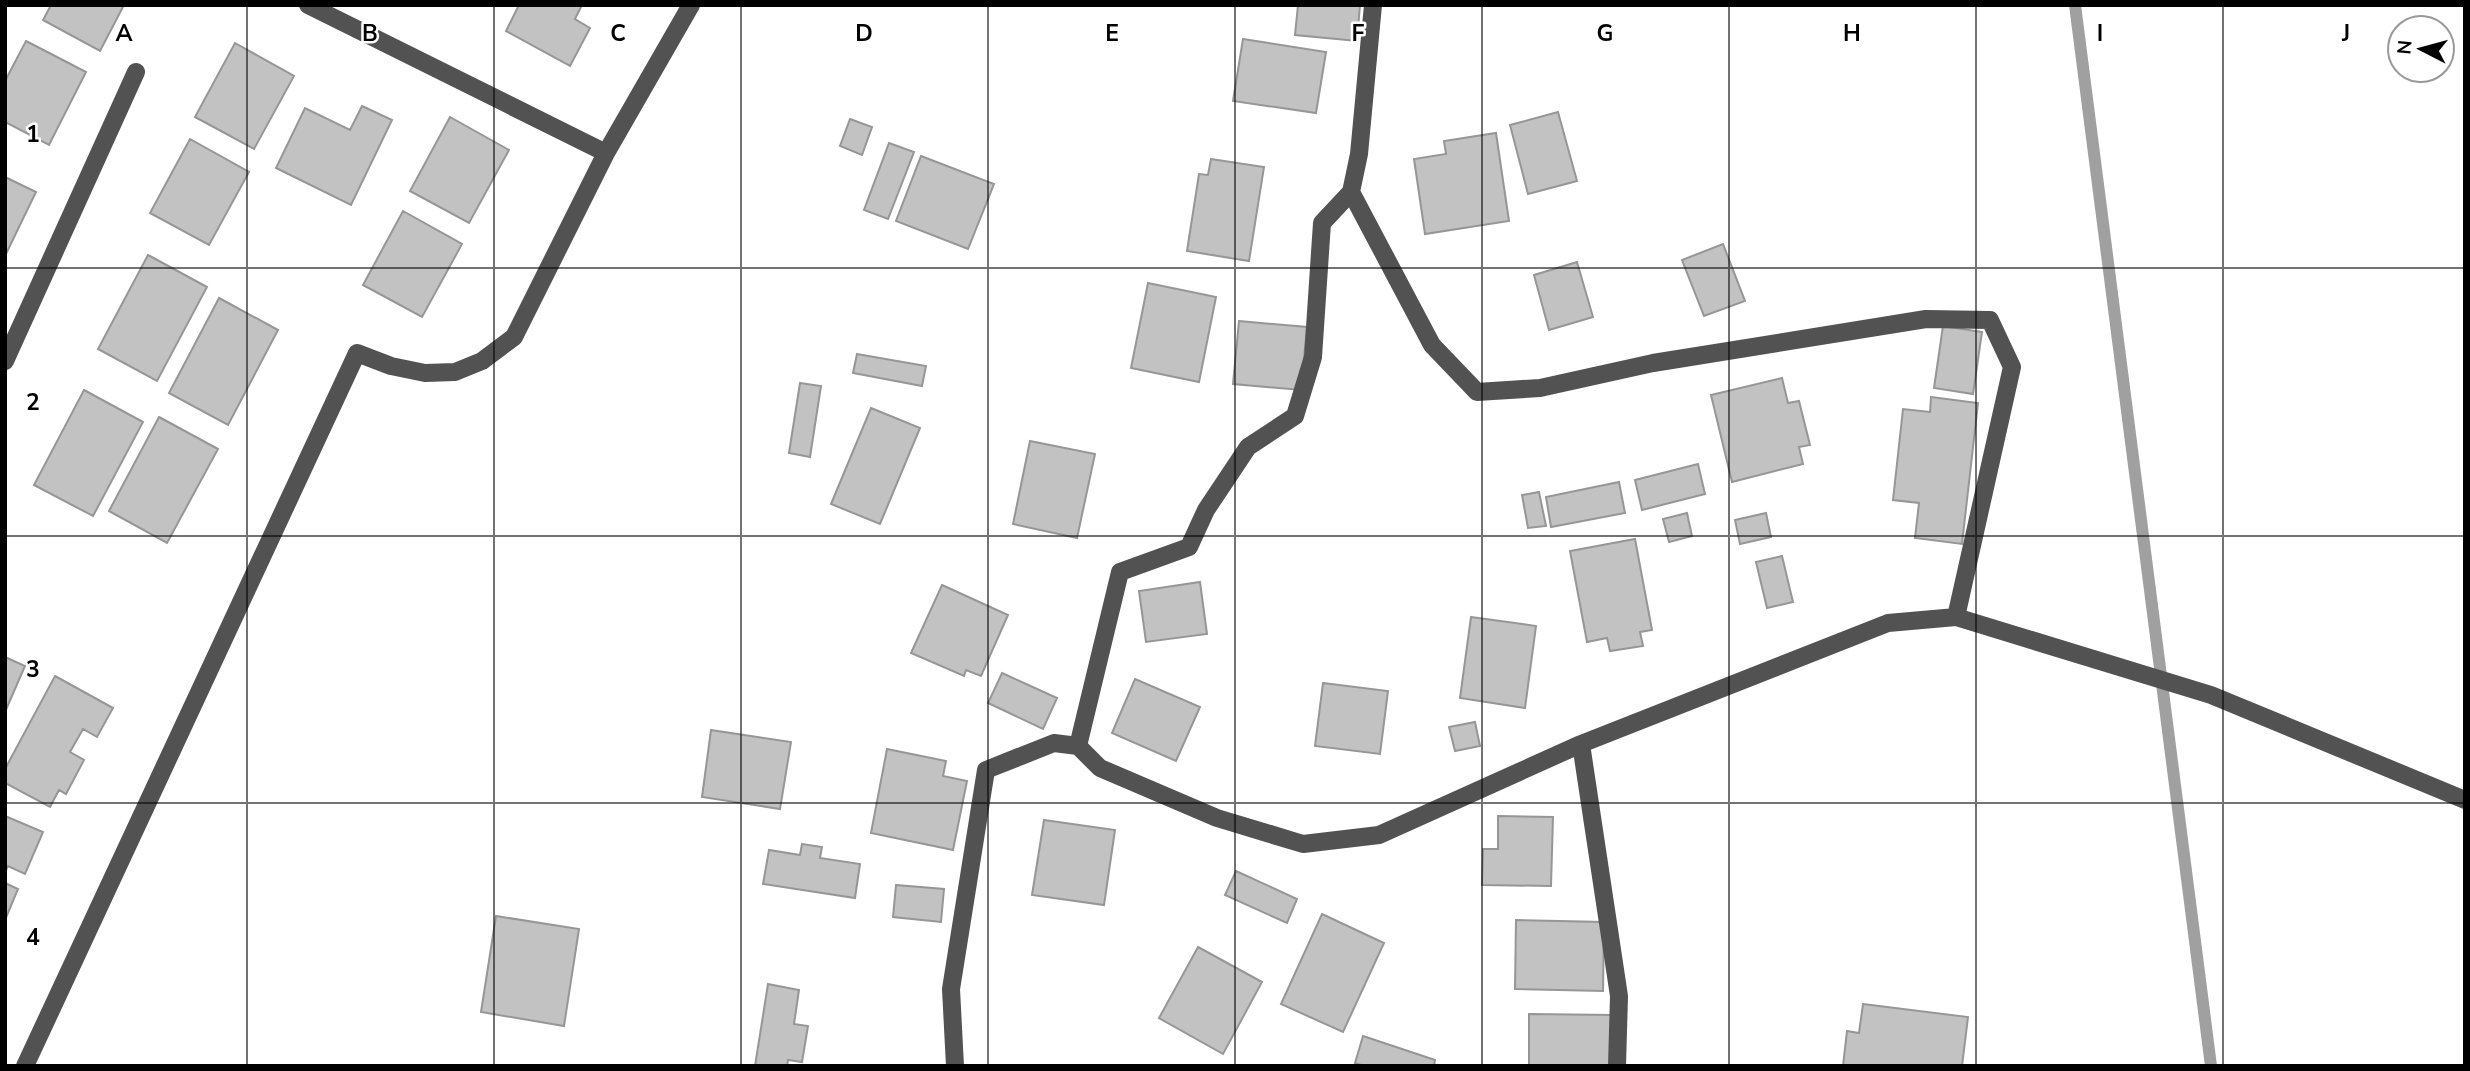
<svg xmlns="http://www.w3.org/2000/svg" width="2470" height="1071" font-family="'Nunito Sans',sans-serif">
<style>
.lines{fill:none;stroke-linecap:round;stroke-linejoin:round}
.stream{stroke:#a0a0a0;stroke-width:12}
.building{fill:#c2c2c2;stroke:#969696;stroke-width:2}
.minor{stroke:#525252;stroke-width:18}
.grid{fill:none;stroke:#000;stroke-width:2;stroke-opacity:0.55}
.grid-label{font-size:23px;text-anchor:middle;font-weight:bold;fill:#000;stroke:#fff;stroke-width:5;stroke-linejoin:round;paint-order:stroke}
</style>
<rect width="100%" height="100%" fill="#fff"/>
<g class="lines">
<path class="stream" d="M2075,5L2211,1066"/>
</g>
<path class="building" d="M51,5H124L100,51L43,20Z
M519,5H582L575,19L590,28L570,66L506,31Z
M1298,5H1360L1357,41L1295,35Z
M1243,39L1326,52L1316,113L1233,101Z
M26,41L86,72L49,145L5,122V81Z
M235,43L294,76L254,149L195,117Z
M362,106L392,120L351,205L276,168L305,108L350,130Z
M1558,112L1577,181L1528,194L1510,125Z
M450,117L509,150L469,223L410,191Z
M850,119L872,127L862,155L840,146Z
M1496,133L1509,221L1425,234L1414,159L1446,154L1444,141Z
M190,139L249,172L209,245L150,213Z
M889,143L914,152L888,219L864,210Z
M921,156L994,184L968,249L896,221Z
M1211,159L1264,167L1249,261L1187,251L1199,174L1208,175Z
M5,177L36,192L5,256Z
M403,211L462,244L422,317L363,285Z
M1723,244L1745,301L1704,316L1682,260Z
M148,255L207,287L157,381L98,349Z
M1577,262L1593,317L1549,330L1534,275Z
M1148,283L1216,297L1199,382L1131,368Z
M219,298L278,330L228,425L169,393Z
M1239,321L1307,327L1301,390L1233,384Z
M1943,326L1982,332L1973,394L1934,388Z
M857,354L926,366L922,386L853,373Z
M1782,378L1788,403L1799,401L1810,445L1799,447L1803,464L1732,482L1711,395Z
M800,383L821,386L810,457L789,453Z
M84,390L143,422L93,516L34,485Z
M1931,397L1978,403L1962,544L1915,538L1919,503L1893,500L1903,409L1930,412Z
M871,408L920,428L880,524L831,504Z
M159,417L218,449L167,543L109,511Z
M1030,441L1095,454L1077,538L1013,524Z
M1698,464L1705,494L1642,510L1635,480Z
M1619,482L1625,513L1551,527L1546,497Z
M1539,492L1546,526L1528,528L1522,495Z
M1687,513L1692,536L1669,542L1663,519Z
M1766,513L1771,537L1740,544L1735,520Z
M1635,539L1652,630L1640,632L1643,646L1610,651L1607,638L1587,642L1570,551Z
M1782,556L1793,602L1767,608L1756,562Z
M1200,582L1207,634L1146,642L1139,591Z
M942,585L1008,615L981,676L966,670L964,676L911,653Z
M1471,617L1536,626L1525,708L1460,698Z
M5,657L25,666L5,712Z
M1002,673L1057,698L1043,729L988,703Z
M55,676L113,708L97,737L83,729L70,752L84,760L66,794L59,790L50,807L5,783V769Z
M1135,679L1200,707L1176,761L1112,733Z
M1323,683L1388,691L1380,754L1315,746Z
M1475,722L1480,746L1455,751L1449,727Z
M711,730L791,742L780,809L702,797Z
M887,749L946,761L943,776L967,781L953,850L871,833Z
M5,816L43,832L25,874L8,866L5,872Z
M1498,816L1553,817L1551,886L1482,885L1483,849H1498Z
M1044,820L1115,830L1104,905L1032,895Z
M802,844L822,847L820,858L860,864L855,898L763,884L769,850L800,855Z
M1236,871L1297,899L1287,923L1225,895Z
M5,883L18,889L5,920Z
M896,885L944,889L941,922L893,917Z
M1322,914L1384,943L1343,1032L1281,1004Z
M496,916L579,929L564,1026L481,1012Z
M1516,920L1604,922L1603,991L1515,989Z
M1198,947L1262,982L1223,1054L1159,1018Z
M768,984L799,990L794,1024L808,1026L802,1062L788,1060L787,1066H755Z
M1863,1004L1968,1017L1962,1066H1843L1847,1031L1859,1033Z
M1529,1014L1613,1015V1066H1529Z
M1363,1036L1435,1060L1434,1066H1364L1355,1063Z"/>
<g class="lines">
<path class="minor" d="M308,5L606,153
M1351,192L1432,345L1477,392L1540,388L1653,363L1926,319L1990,320L2012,367L1956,617
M5,361L136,72
M1581,744L1619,996L1617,1066
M1078,746L1120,572L1189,547L1206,510L1248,447L1295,416L1313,357L1322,223L1351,192L1359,154L1373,5
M25,1066L357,353L391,366L425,373L455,372L482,361L514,337L606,153L691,5
M955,1066L951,989L986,770L1054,743L1078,746L1100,768L1217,818L1303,844L1379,835L1581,744L1888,623L1956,617L2211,695L2465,800"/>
</g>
<path class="grid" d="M247,5V1066M494,5V1066M741,5V1066M988,5V1066M1235,5V1066M1482,5V1066M1729,5V1066M1976,5V1066M2223,5V1066M5,268H2465M5,536H2465M5,803H2465"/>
<g class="grid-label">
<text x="124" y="41">A</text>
<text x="370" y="41">B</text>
<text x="618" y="41">C</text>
<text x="864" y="41">D</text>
<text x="1112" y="41">E</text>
<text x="1358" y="41">F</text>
<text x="1605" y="41">G</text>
<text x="1852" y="41">H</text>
<text x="2100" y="41">I</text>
<text x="2346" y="41">J</text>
<text x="33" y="142">1</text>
<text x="33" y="410">2</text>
<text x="33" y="677">3</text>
<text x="33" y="945">4</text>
</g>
<rect width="2470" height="1071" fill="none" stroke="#000000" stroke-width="14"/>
<g transform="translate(2421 49) rotate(276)"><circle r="33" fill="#ffffff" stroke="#999999" stroke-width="2"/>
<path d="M0-5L12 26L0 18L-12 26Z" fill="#000000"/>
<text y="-10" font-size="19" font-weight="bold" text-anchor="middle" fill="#000000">N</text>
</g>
</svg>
